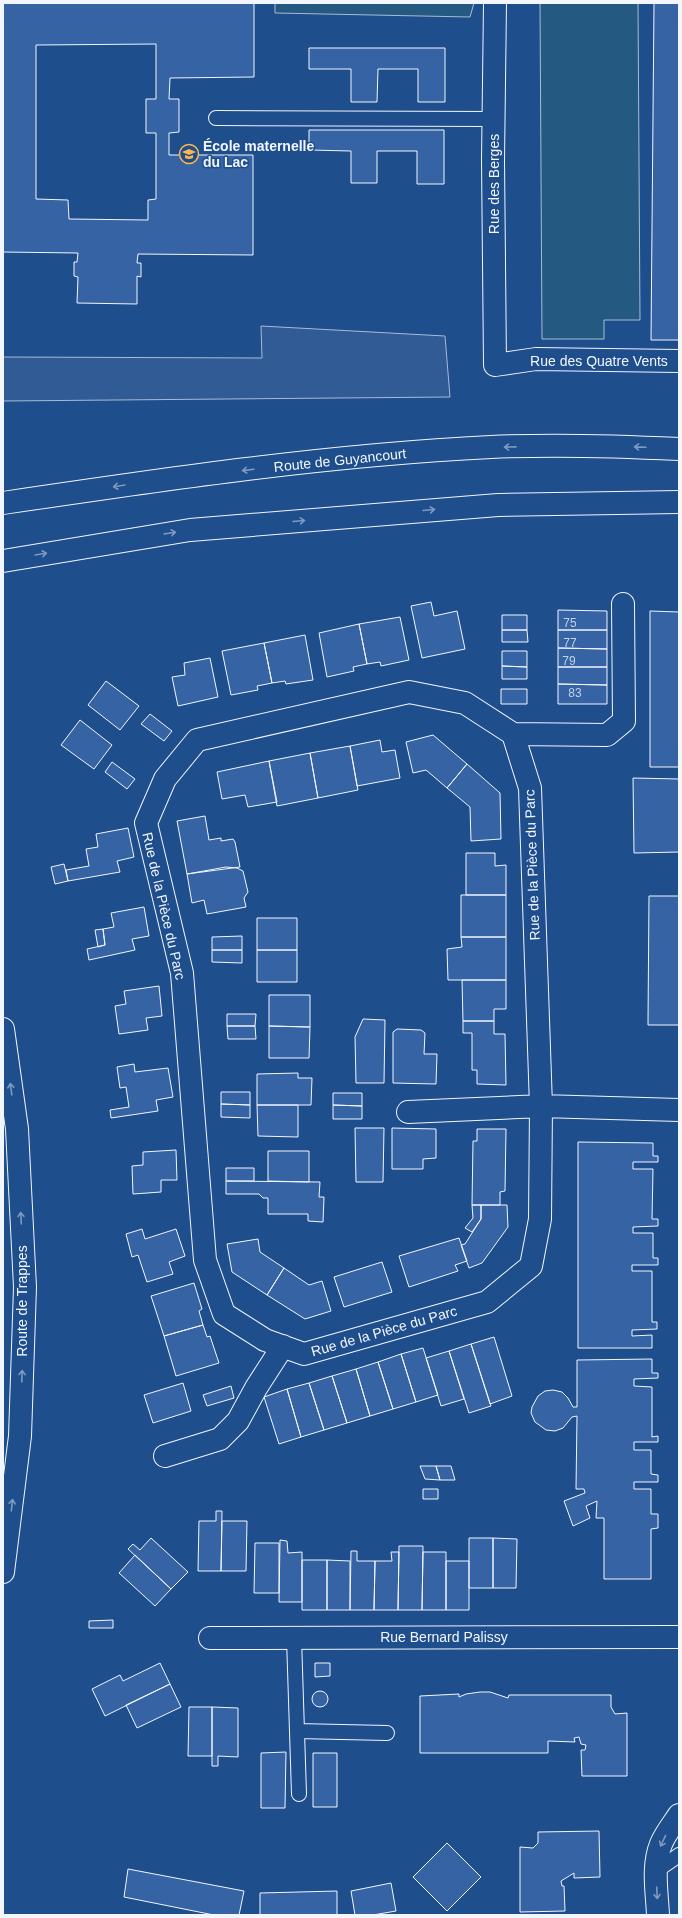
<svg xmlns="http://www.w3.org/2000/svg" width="682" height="1918" font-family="Helvetica,sans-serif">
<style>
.green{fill:#245a82;stroke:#a8bbd7}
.parking{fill:#305b95;stroke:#a8bbd7}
.building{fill:#3563a3;stroke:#f2f6ff;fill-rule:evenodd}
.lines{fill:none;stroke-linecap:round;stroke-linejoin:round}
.service-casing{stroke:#f2f6ff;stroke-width:16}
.minor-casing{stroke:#f2f6ff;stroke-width:24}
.secondary-casing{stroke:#f2f6ff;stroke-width:24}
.service{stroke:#1f4e8c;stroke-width:14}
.minor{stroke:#1f4e8c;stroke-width:22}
.secondary{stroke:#1f4e8c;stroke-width:22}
.oneway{stroke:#7e9ac0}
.labels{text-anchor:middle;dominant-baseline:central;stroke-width:3;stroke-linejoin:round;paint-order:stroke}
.number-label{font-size:12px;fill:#c3d1e8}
.poi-label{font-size:14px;font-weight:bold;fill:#f2f6ff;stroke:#1f4e8c;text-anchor:start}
.street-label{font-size:14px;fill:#f2f6ff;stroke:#1f4e8c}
</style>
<rect width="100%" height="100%" fill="#1f4e8c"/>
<path class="green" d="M275,3H474L470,17L275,13Z
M540,3H638L640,320H604V339H542Z"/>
<path class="parking" d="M261,326L445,336L450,397L3,401V357L262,358Z"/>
<path class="building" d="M3,3H254V77L170,78L169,99H179V132L169,133V155H253V255L138,254L137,263H141V277L137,276V304L77,303L78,277L74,276V262H77L78,253L3,252ZM156,44V99H146V133H156V199L148,200V220L69,219L68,200L36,199V45Z
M654,3H679V340H651Z
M309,48H445V102H418V69H378L377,102H351V69H309Z
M309,130H444V184H417V151H377V183H351V151L309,150Z
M431,602L434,616L457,611L465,649L422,658L411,606Z
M558,610L607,611V630H558Z
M650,611L679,612V767H650Z
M502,615H527V630H502Z
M400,617L409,660L381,666L380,662L367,664L359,624Z
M359,624L367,664L353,667L354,671L327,677L319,633Z
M502,630H527L528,642H502Z
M558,630H607V649L558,648Z
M305,635L313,680L286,684L285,681L272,683L264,643Z
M264,643L272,683L257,686L258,690L231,695L222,651Z
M558,648L607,649V667H558Z
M502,651H527V667L502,666Z
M210,658L218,697L178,706L172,677L185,675L184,663Z
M502,666L527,667V679H502Z
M558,667H607V685L558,684Z
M106,681L139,706L120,730L88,705Z
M558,684L607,685V704H558Z
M501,689H527V704H501Z
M150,714L172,731L164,741L141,724Z
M80,720L112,745L94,769L61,745Z
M433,735L467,764L447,788L426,770L413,773L406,742Z
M380,740L382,752L395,750L400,778L357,786L350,746Z
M350,746L358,790L318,798L310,753Z
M310,753L318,798L277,806L269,761Z
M269,761L277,802L248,807L245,795L222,799L217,772Z
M112,762L135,779L127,789L105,772Z
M467,764L500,793L501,839L471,841L470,807L447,788Z
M633,778L679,779V852L634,853Z
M205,816L209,840L221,838V841L233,839L235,842L240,867L187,874L177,821Z
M128,828L134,857L117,861L120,872L68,881L66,870L89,866L86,849L98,847L96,834Z
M466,853H495V866L506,865V895H466Z
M64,864L68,881L55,884L51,867Z
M226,867L237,868L243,871L248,892L244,898L246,907L207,914L204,900L192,903L187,874Z
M461,895H506V937H461Z
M649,896H679V1025H648Z
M144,907L149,936L132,939L135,950L89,960L87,949L105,945L103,929L114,927L111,913Z
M257,918H297V950H257Z
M103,929L105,945L98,947L95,930Z
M242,936V950H212V937Z
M461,937H506V980H448L447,949L462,947Z
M212,950H242V963L212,962Z
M257,950H297V982H257Z
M462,980H506V1009H494V1021H463Z
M159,986L162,1016L146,1018L148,1030L119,1034L115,1006L126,1004L124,991Z
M269,995H310V1027L269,1026Z
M227,1014H256L255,1026H227Z
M363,1019L385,1020L384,1083H356L355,1037Z
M463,1021H494V1034H505L506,1085L477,1084V1070H472V1033H463Z
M227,1026H255L256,1039H228Z
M269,1026L310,1027L309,1058H269Z
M397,1029L421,1030L425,1033L424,1054H437L436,1084L393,1083V1032Z
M134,1064L135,1072L168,1068L173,1097L156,1100L158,1111L111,1118L110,1110L129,1107L126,1087L120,1088L117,1067Z
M298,1073V1078H312L311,1105H257V1074Z
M221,1092H250V1105L221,1104Z
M333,1093H362V1106L333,1105Z
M221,1104L250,1105V1118L221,1117Z
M257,1105H298V1137L258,1136Z
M333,1105L362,1106V1119H333Z
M355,1128H384L383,1182H356Z
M392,1128L436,1129V1158L423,1159V1169H392Z
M477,1129H506L505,1191L500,1192V1205H472L473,1141H477Z
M578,1142L653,1143V1156H658V1162H633V1169H653L652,1219H658V1226L633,1227V1233H653V1258H658V1265H632V1271H652V1322H657V1329L632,1330V1336L652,1335V1348H578Z
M176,1150L177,1180H161V1192L133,1194L132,1166L143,1165V1152Z
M268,1151H309V1182L268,1181Z
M226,1168H254V1181H226Z
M226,1181L320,1182L319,1197H324L323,1222L308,1221V1214H268V1198H263L259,1194H226Z
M472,1205H481V1219L472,1232L465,1228L473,1218Z
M481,1205H507L508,1227L482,1263L469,1268L461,1245L465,1244L481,1219Z
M142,1229L145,1239L176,1229L185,1256L169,1262L173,1274L147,1282L138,1255L132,1257L126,1234Z
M459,1238L467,1261L455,1265L458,1271L409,1287L399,1256Z
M258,1239L260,1252L284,1268L267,1295L232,1272L227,1244Z
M382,1262L392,1292L344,1307L334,1277Z
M284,1268L309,1285L322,1281L331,1311L305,1319L267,1295Z
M194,1283L202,1309L199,1311L203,1325L164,1336L151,1296Z
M203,1325L207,1337L210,1336L219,1363L176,1376L164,1336Z
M494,1337L512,1396L490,1404L471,1344Z
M471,1344L491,1406L469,1413L449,1351Z
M423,1348L438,1395L416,1402L401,1354Z
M449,1351L464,1399L441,1406L426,1358Z
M401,1354L416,1402L393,1409L378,1362Z
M652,1359V1373H658V1378L634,1379V1386L652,1387V1437L658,1436V1442H634V1450H651V1474L658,1475V1482H634V1489H651V1514H658V1528L651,1529V1579H604V1518H596L597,1501L586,1506L590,1518L573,1526L564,1501L585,1493L584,1489H576L577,1416L572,1417L563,1428L555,1431L546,1430L535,1422L531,1413L532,1407L538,1396L545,1391L553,1390L562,1392L568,1398L573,1407H577V1360Z
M378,1362L393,1409L370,1416L356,1369Z
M356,1369L370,1416L347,1423L332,1376Z
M332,1376L347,1423L324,1430L309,1383Z
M183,1383L191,1411L153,1423L144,1395Z
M309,1383L324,1430L301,1437L287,1389Z
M231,1386L234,1398L207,1406L203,1395Z
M287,1389L301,1437L279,1444L264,1397Z
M420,1466H436L440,1480L425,1479Z
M436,1466H451L455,1480H440Z
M423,1489H438V1499H423Z
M216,1511H222L221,1571H198L199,1521H216Z
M222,1521H247L246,1571H221Z
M151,1538L188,1572L171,1589L128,1549L133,1544L140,1550Z
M469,1538H493V1588H469Z
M493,1538L517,1539L516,1588H493Z
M280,1540L287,1541L288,1553L302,1552V1602H279Z
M255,1543H279V1593H254Z
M399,1546H423L422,1610H398Z
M351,1551H357V1561H375L374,1610H350Z
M391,1552H399L398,1610H374L375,1561H392Z
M423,1552H446V1610H422Z
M135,1555L171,1589L155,1606L119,1573Z
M302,1560H327V1610H302Z
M327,1560L350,1561V1610H327Z
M446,1561H469V1610H446Z
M113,1620V1628H89V1621Z
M160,1663L170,1684L105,1716L92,1689L120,1675L123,1681Z
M315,1663H330V1676L315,1677Z
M170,1684L181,1707L137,1728L126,1705Z
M312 1699a8 8 0 1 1 16 0a8 8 0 1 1-16 0Z
M480,1692H490L508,1698L509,1695H611V1707L615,1714L627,1713V1776H582L581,1750H585L586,1745L581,1744L579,1737L574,1738L575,1742L548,1741V1753H420V1696L459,1694V1697L466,1694Z
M189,1707H212V1756H188Z
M212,1707L238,1708V1757L218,1756V1766H212Z
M286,1752L285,1808H261V1753Z
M313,1753H337V1807H313Z
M599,1831L600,1877L574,1878V1873L561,1881L562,1886H564L565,1911L520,1912V1847L533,1848L538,1843V1832Z
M447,1843L481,1877L447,1911L413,1877Z
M128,1869L244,1891L239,1915H214L124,1897Z
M391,1883L396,1911L373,1915H355L351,1891Z
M337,1891V1915H260V1893Z"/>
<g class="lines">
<defs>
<path id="service" d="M216,118L494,119
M294,1638L299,1794
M297,1731L387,1733
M656,1871L679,1855"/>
<path id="minor" d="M495,3L493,160L495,365L536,359L679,361
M409,692L465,703L513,734L530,788L541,1106L540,1219L531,1266L487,1302L304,1354L265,1340L224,1314L205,1260L182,973L146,823L165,779L197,740Z
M513,734L607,735L624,721L623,604
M408,1112L541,1106L679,1110
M165,1456L220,1439L238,1421L256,1388L283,1346
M210,1638L679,1637
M658,1915C657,1892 652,1866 661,1844C665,1834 673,1824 679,1815"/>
<path id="secondary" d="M3,503C165,479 328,455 491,447C554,444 617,446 679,449
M3,561L190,530L498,505L679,502
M3,1029L17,1129L25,1287L20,1436L3,1572"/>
</defs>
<use href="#service" class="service-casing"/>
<use href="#minor" class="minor-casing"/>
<use href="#secondary" class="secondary-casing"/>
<use href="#service" class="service"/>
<use href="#minor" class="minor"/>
<use href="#secondary" class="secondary"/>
</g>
<defs><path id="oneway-shaft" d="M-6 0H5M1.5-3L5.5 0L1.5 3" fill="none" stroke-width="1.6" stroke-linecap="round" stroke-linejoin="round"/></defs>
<g class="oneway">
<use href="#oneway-shaft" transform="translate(510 447) rotate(179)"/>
<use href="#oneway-shaft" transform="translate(640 447) rotate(-178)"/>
<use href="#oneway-shaft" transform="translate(248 470) rotate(173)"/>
<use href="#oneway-shaft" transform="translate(119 486) rotate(171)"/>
<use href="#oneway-shaft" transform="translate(429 510) rotate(-5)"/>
<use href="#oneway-shaft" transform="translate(299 521) rotate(-5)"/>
<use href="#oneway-shaft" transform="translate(170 533) rotate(-9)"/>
<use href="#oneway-shaft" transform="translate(41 554) rotate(-9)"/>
<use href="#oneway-shaft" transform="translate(11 1089) rotate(-98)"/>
<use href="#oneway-shaft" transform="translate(21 1218) rotate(-93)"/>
<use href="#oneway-shaft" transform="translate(22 1376) rotate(-88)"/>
<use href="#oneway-shaft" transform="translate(12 1505) rotate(-83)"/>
<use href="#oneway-shaft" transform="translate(663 1841) rotate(115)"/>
<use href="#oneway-shaft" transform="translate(657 1893) rotate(87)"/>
</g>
<defs>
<symbol id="school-ring" viewBox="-11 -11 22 22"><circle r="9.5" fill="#1f4e8c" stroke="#ffb74d" stroke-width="1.5"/><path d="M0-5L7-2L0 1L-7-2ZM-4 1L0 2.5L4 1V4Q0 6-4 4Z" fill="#ffb74d"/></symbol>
</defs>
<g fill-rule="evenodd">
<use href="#school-ring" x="178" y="143" width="22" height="22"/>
</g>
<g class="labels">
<g class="number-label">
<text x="570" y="623">75</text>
<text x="570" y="643">77</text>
<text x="569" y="661">79</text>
<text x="575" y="693">83</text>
</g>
<g class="poi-label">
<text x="203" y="146">École maternelle<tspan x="203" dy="16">du Lac</tspan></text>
</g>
<g class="street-label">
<text transform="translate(494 184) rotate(-90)">Rue des Berges</text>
<text x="599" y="361">Rue des Quatre Vents</text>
<text transform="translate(340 460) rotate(-6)">Route de Guyancourt</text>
<text transform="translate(532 865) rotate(-92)">Rue de la Pièce du Parc</text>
<text transform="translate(164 906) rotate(77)">Rue de la Pièce du Parc</text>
<text transform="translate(22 1301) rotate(-90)">Route de Trappes</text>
<text transform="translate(384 1331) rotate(-16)">Rue de la Pièce du Parc</text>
<text x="444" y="1637">Rue Bernard Palissy</text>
</g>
</g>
<rect width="682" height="1918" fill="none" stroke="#f2f6ff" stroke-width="8"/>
</svg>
